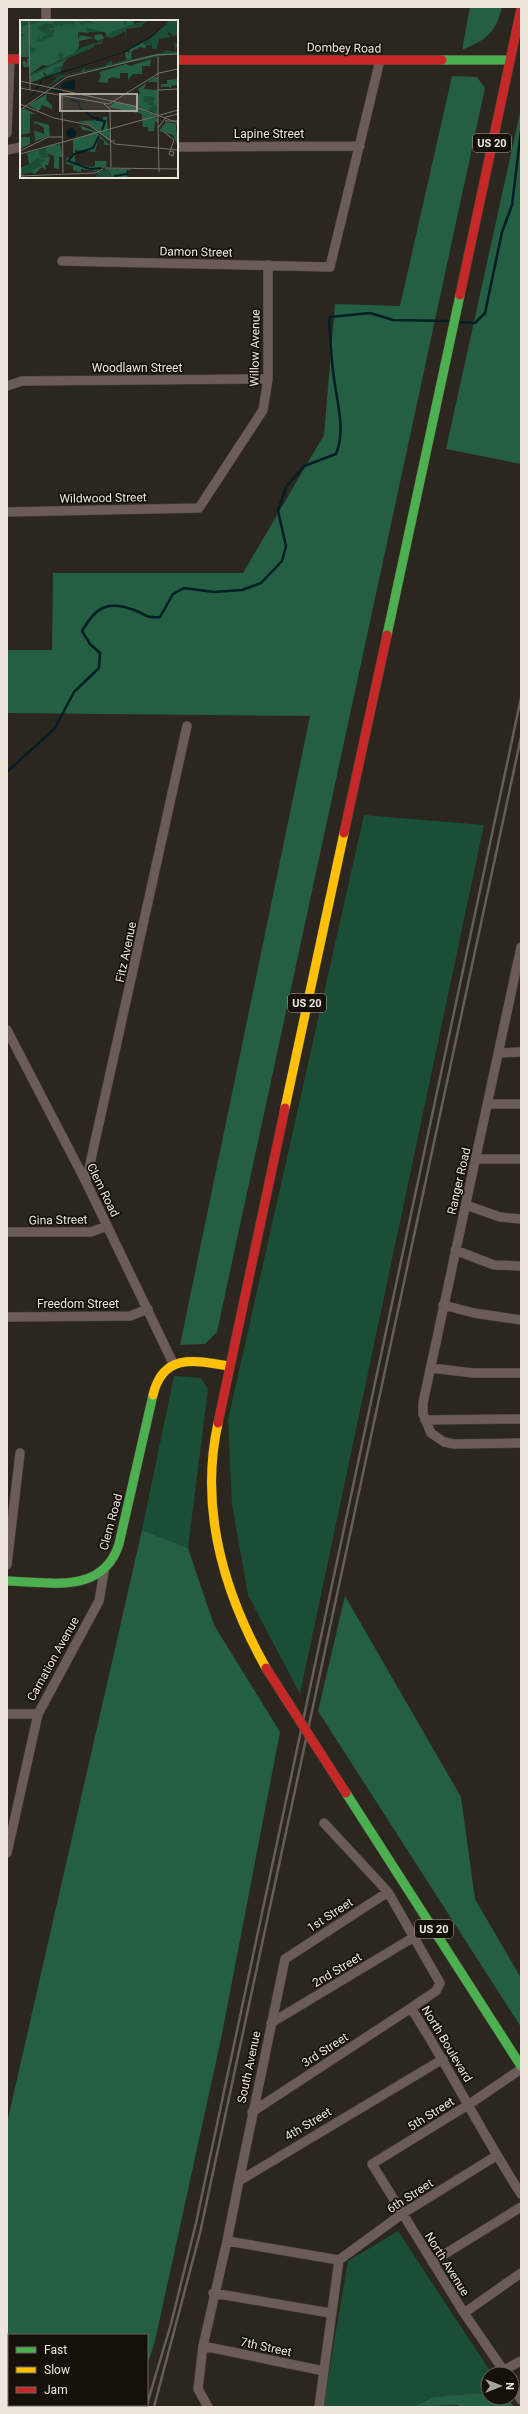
<svg xmlns="http://www.w3.org/2000/svg" width="528" height="2414" font-family="Roboto,sans-serif">
<style>
.green{fill:#1b4e37}
.forest{fill:#245e43}
.lines{fill:none;stroke-linecap:round;stroke-linejoin:round}
.stream{stroke:#041e26;stroke-width:2.5}
.street-casing{stroke:#49443d;stroke-width:10}
.fast-casing{stroke:#49443d;stroke-width:10}
.slow-casing{stroke:#49443d;stroke-width:10}
.jam-casing{stroke:#49443d;stroke-width:10}
.street{stroke:#6c5c57;stroke-width:9}
.fast{stroke:#4caf50;stroke-width:9}
.slow{stroke:#ffc107;stroke-width:9}
.jam{stroke:#c62828;stroke-width:9}
.rail{stroke:#675d5a;stroke-width:2.5}
.jam-bridge-casing{stroke:#49443d;stroke-width:10;stroke-linecap:butt}
.jam-bridge{stroke:#c62828;stroke-width:9}
.labels{text-anchor:middle;dominant-baseline:central;stroke-width:3.5;stroke-linejoin:round;paint-order:stroke}
.shield{fill:#15110a;stroke:#aca69d;stroke-width:1}
.shield-label{font-size:11px;font-weight:bold;fill:#ece6dc}
.street-label{font-size:12px;fill:#ece6dc;stroke:#15110a}
.inset-river{fill:none;stroke:#041e26;stroke-width:2}
.inset-road{fill:none;stroke:#78736a;stroke-width:1}
.view{fill:#a8a39a;fill-opacity:0.15;stroke:#a8a39a;stroke-width:2}
.inset-edge{fill:none;stroke:#ece6dc;stroke-width:2}
</style>
<rect width="100%" height="100%" fill="#2b261e"/>
<path class="green" d="M364,815L484,825L300,1694L248,1595L232,1504L228,1420Z
M174,1376L201,1378L208,1389L188,1548L142,1530Z
M398,2231L492,2374H488V2394L434,2397L413,2407H323L348,2261Z"/>
<path class="forest" d="M470,7H502C495,35 486,39 462,50Z
M452,76L477,77L485,88L217,1332L205,1344L180,1345L310,716L7,713V650H52L53,573H243L324,435L335,304L400,306Z
M521,108V464L446,449Z
M142,1530L188,1548L214,1625L280,1732L221,2039L155,2341L147,2366V2335H9V2405H134L133,2407H7V2123Z
M345,1596L461,1797L475,1899L521,1978V2027L318,1711Z
M472,2394H488V2398H508L514,2407H462L456,2405L413,2407L434,2397Z"/>
<g class="lines">
<path class="stream" d="M458,322L475,323L485,313L502,232L512,205L521,131
M7,772L55,728L74,692L99,668L100,653L90,644L82,631C96,607 107,600 134,610C148,615 143,618 160,617L173,594L184,588L214,592L242,590L261,583L282,561L286,546L278,511L286,487L304,466L336,454C346,429 337,404 334,378C331,360 331,342 329,323L330,317L370,313L393,320L449,321"/>
<defs>
<path id="street" d="M46,7V21
M7,133L10,59
M177,147L360,146
M7,150L21,147
M62,261L330,267L380,60
M7,386L22,381L268,379
M7,512L199,508L263,410L268,379V265
M521,947L423,1403V1414L431,1433L444,1442L454,1444L521,1443
M7,1030L86,1182L173,1363
M499,1053L521,1052
M489,1104H521
M476,1159H521
M86,1182L187,726
M466,1205L500,1217L521,1219
M7,1232H91L107,1226
M455,1250L494,1265L521,1266
M443,1305L474,1313L521,1320
M7,1317L130,1316L148,1309
M431,1368L473,1373H521
M425,1420L521,1419
M7,1565L20,1453
M7,1714H38
M324,1823L388,1892L440,1983L436,1991L411,2008C450,2069 482,2134 521,2194
M7,1853L38,1714L99,1601L104,1572
M271,2023L414,1937
M252,2112L411,2008
M239,2181L285,1959L388,1892
M227,2241L239,2181L443,2059
M339,2260L402,2214L496,2156
M432,2262L521,2207
M213,2293L330,2313
M464,2313L521,2273
M203,2346L324,2371
M504,2370L521,2361
M506,2374L464,2313L372,2164L468,2105L521,2069
M512,2384L521,2400
M208,2407L198,2389L203,2346L227,2241L339,2260
M319,2407L339,2260"/>
<path id="fast" d="M442,60H510
M387,635L460,295
M7,1581C50,1582 103,1595 119,1544L153,1395
M346,1793L521,2066"/>
<path id="slow" d="M285,1108L344,833
M153,1395C163,1353 195,1360 228,1366
M218,1423C199,1509 224,1593 266,1668"/>
<path id="jam" d="M7,59H21
M177,60H442
M460,295L521,9
M344,833L387,635
M218,1423L285,1108"/>
</defs>
<use href="#street" class="street-casing"/>
<use href="#fast" class="fast-casing"/>
<use href="#slow" class="slow-casing"/>
<use href="#jam" class="jam-casing"/>
<use href="#street" class="street"/>
<use href="#fast" class="fast"/>
<use href="#slow" class="slow"/>
<use href="#jam" class="jam"/>
<path class="rail" d="M147,2404L171,2324L196,2223L521,698
M154,2407L200,2233L521,737"/>
<defs>
<path id="jam-bridge" d="M266,1668L346,1793"/>
</defs>
<use href="#jam-bridge" class="jam-bridge-casing"/>
<use href="#jam-bridge" class="jam-bridge"/>
</g>
<g class="labels">
<g class="shield">
<rect x="473" y="134" width="38" height="18" rx="3"/>
<rect x="288" y="994" width="38" height="18" rx="3"/>
<rect x="415" y="1920" width="38" height="18" rx="3"/>
</g>
<g class="shield-label">
<text x="492" y="143">US 20</text>
<text x="307" y="1003">US 20</text>
<text x="434" y="1929">US 20</text>
</g>
<g class="street-label">
<text transform="translate(344 48) rotate(1)">Dombey Road</text>
<text x="269" y="134">Lapine Street</text>
<text transform="translate(196 252) rotate(1)">Damon Street</text>
<text transform="translate(255 348) rotate(-89)">Willow Avenue</text>
<text x="137" y="368">Woodlawn Street</text>
<text transform="translate(103 498) rotate(-1)">Wildwood Street</text>
<text transform="translate(126 952) rotate(-78)">Fitz Avenue</text>
<text transform="translate(459 1181) rotate(-77)">Ranger Road</text>
<text transform="translate(103 1190) rotate(64)">Clem Road</text>
<text transform="translate(58 1220) rotate(-1)">Gina Street</text>
<text x="78" y="1304">Freedom Street</text>
<text transform="translate(111 1522) rotate(-75)">Clem Road</text>
<text transform="translate(53 1659) rotate(-61)">Carnation Avenue</text>
<text transform="translate(330 1915) rotate(-33)">1st Street</text>
<text transform="translate(337 1970) rotate(-31)">2nd Street</text>
<text transform="translate(447 2044) rotate(59)">North Boulevard</text>
<text transform="translate(325 2050) rotate(-33)">3rd Street</text>
<text transform="translate(249 2067) rotate(-78)">South Avenue</text>
<text transform="translate(431 2114) rotate(-32)">5th Street</text>
<text transform="translate(308 2124) rotate(-31)">4th Street</text>
<text transform="translate(410 2196) rotate(-33)">6th Street</text>
<text transform="translate(447 2264) rotate(58)">North Avenue</text>
<text transform="translate(266 2347) rotate(12)">7th Street</text>
</g>
</g>
<g transform="translate(20 20)">
<rect width="158" height="158" fill="#2b261e"/>
<path d="M0,0H114V4L127,0L121,7L106,9V22L105,11L92,18L86,17V12H58L60,15H58V29L74,23L73,17L75,24L84,18L81,24L74,25V41V27L42,41L44,47L42,46L40,55L26,57V53L31,50L26,49L10,56V54L42,40L39,38L15,40L14,38L12,40L9,37H0ZM150,0H158V15L153,16L149,12L147,14L152,17L139,19L137,29H132V25L123,26ZM154,23L158,24L155,30L158,33L47,55L40,59L28,67V66L39,56L62,51L64,47L66,50L84,46L92,40V44L106,40L111,35L113,39L145,32V30L155,32ZM122,70H138V94L122,88ZM26,127L30,138H22L26,140L22,146L3,154L2,149L18,138V130ZM88,150L94,158H76L77,151Z" fill="#1b4e37"/>
<path d="M25,0H36L33,2L36,7L38,4L40,6L50,3L52,5L53,2L54,9L55,2L50,0H65L63,3L62,1L59,2L62,6L65,3L74,4L69,0H104L105,5L107,0H114L113,4L91,12L92,13L87,16L85,12L68,8L65,9L69,13L58,12V19L60,15L74,18L75,15L82,14L84,18L78,21L74,18L59,21V27L54,33L42,39L43,34L40,32L37,37L42,39L28,46L23,45L10,54V47H4L2,42L5,40L7,44V38L10,39V33L15,31L16,28L9,27V37H1L0,16L2,18L5,14H0V7L9,4V19V5ZM25,3L33,4L35,8L31,9V7L29,10H36L32,14L35,16L18,22L16,21L18,16H20L19,20L27,13L21,12L17,7ZM134,16L123,24L126,25L125,32V28L120,27L112,31L111,38L106,39L105,32H108V35L110,29ZM47,39L41,46L33,48L34,51L27,55L23,52L25,57L10,63V56ZM131,39L130,46H122V54H113L108,60V53H100V59L92,57L88,59V63L78,62L81,56L79,52L106,44L110,46ZM134,57H137V62H127L124,69L138,70L137,94L134,93L137,91V86L133,83L135,77L124,76L123,83L127,81V85H133L128,91L118,86L116,77L120,73L118,69ZM158,59V65L151,66V69L149,67H141V64H147V60ZM27,74L26,80L32,85V89L22,85L19,91L8,85ZM95,82L114,86L136,95L122,100V94L89,87ZM4,88L16,94H10V113L0,115V92ZM43,97L58,101L83,100V97H87L88,111H90V120H95V122L88,120L68,104ZM133,97L138,98V102H135L134,111H128V107H123L122,100ZM14,101L29,105L30,116L15,121L14,110L24,114V108L16,103L14,106ZM146,102L158,104L156,106L158,126L153,115L139,111ZM59,105L75,111L90,125H84V121L79,118L75,132L55,130V143L72,147L75,146V141H87L86,147L75,151L61,149V152H58L53,150V145L46,144V138L53,137V120L74,112L63,110ZM0,117H10V124L0,129ZM40,124L43,137H39V149L34,148V136L27,133L26,127ZM18,130L21,138H30L28,145H25L26,150L22,147L15,154L11,152L1,155V148L9,144L7,133ZM18,138L26,140L20,143L22,146L3,154L2,149ZM84,149H110L107,155L108,158H94L88,150Z" fill="#245e43" fill-rule="evenodd"/>
<path d="M150,0L129,19L103,33L23,59L15,74L0,81L13,74L22,58L101,33L131,16ZM55,60V70L40,67L42,63ZM46 113a5 5 0 1 1 10 0a5 5 0 1 1-10 0Z" fill="#041e26"/>
<path class="inset-river" d="M31,70L41,71L43,74M50,79L58,82L60,88L74,98H78L77,100L85,101L82,111M79,116L73,128L54,134L48,141L70,149L82,148M94,156L107,154L108,150"/>
<path class="inset-road" d="M9,0L10,69M138,37V105M0,61L114,86L158,103M0,68L89,84L139,53L158,49M138,70L158,69M42,75L43,153M0,84L34,98L69,105L95,124L158,130M84,84L90,89L91,147M0,90L47,57L136,35L158,34M145,101H158M138,105L139,152M138,108L146,97L158,94M144,112L154,120L149,134L153,136L154,132L150,131M0,131L28,117H42M0,134L158,90M85,148L158,149M0,156L75,153L83,149"/>
<path class="view" d="M40,74H117V91H40Z"/>
<rect width="158" height="158" class="inset-edge"/>
</g>
<rect width="528" height="2414" fill="none" stroke="#ece6dc" stroke-width="16"/>
<rect x="8" y="2334" width="140" height="72" fill="#15110a" stroke="#6b665e"/>
<rect x="16" y="2347" width="20" height="6" fill="#4caf50" stroke="#6b665e"/>
<text x="44" y="2354" font-size="12" fill="#ece6dc">Fast</text>
<rect x="16" y="2367" width="20" height="6" fill="#ffc107" stroke="#6b665e"/>
<text x="44" y="2374" font-size="12" fill="#ece6dc">Slow</text>
<rect x="16" y="2387" width="20" height="6" fill="#c62828" stroke="#6b665e"/>
<text x="44" y="2394" font-size="12" fill="#ece6dc">Jam</text>
<g transform="translate(500 2386) rotate(90)"><circle r="19" fill="#15110a" stroke="#6b665e"/>
<path d="M0-3L7 15L0 10L-7 15Z" fill="#a8a39a"/>
<text y="-6" font-size="11" font-weight="bold" text-anchor="middle" fill="#ece6dc">N</text>
</g>
</svg>
